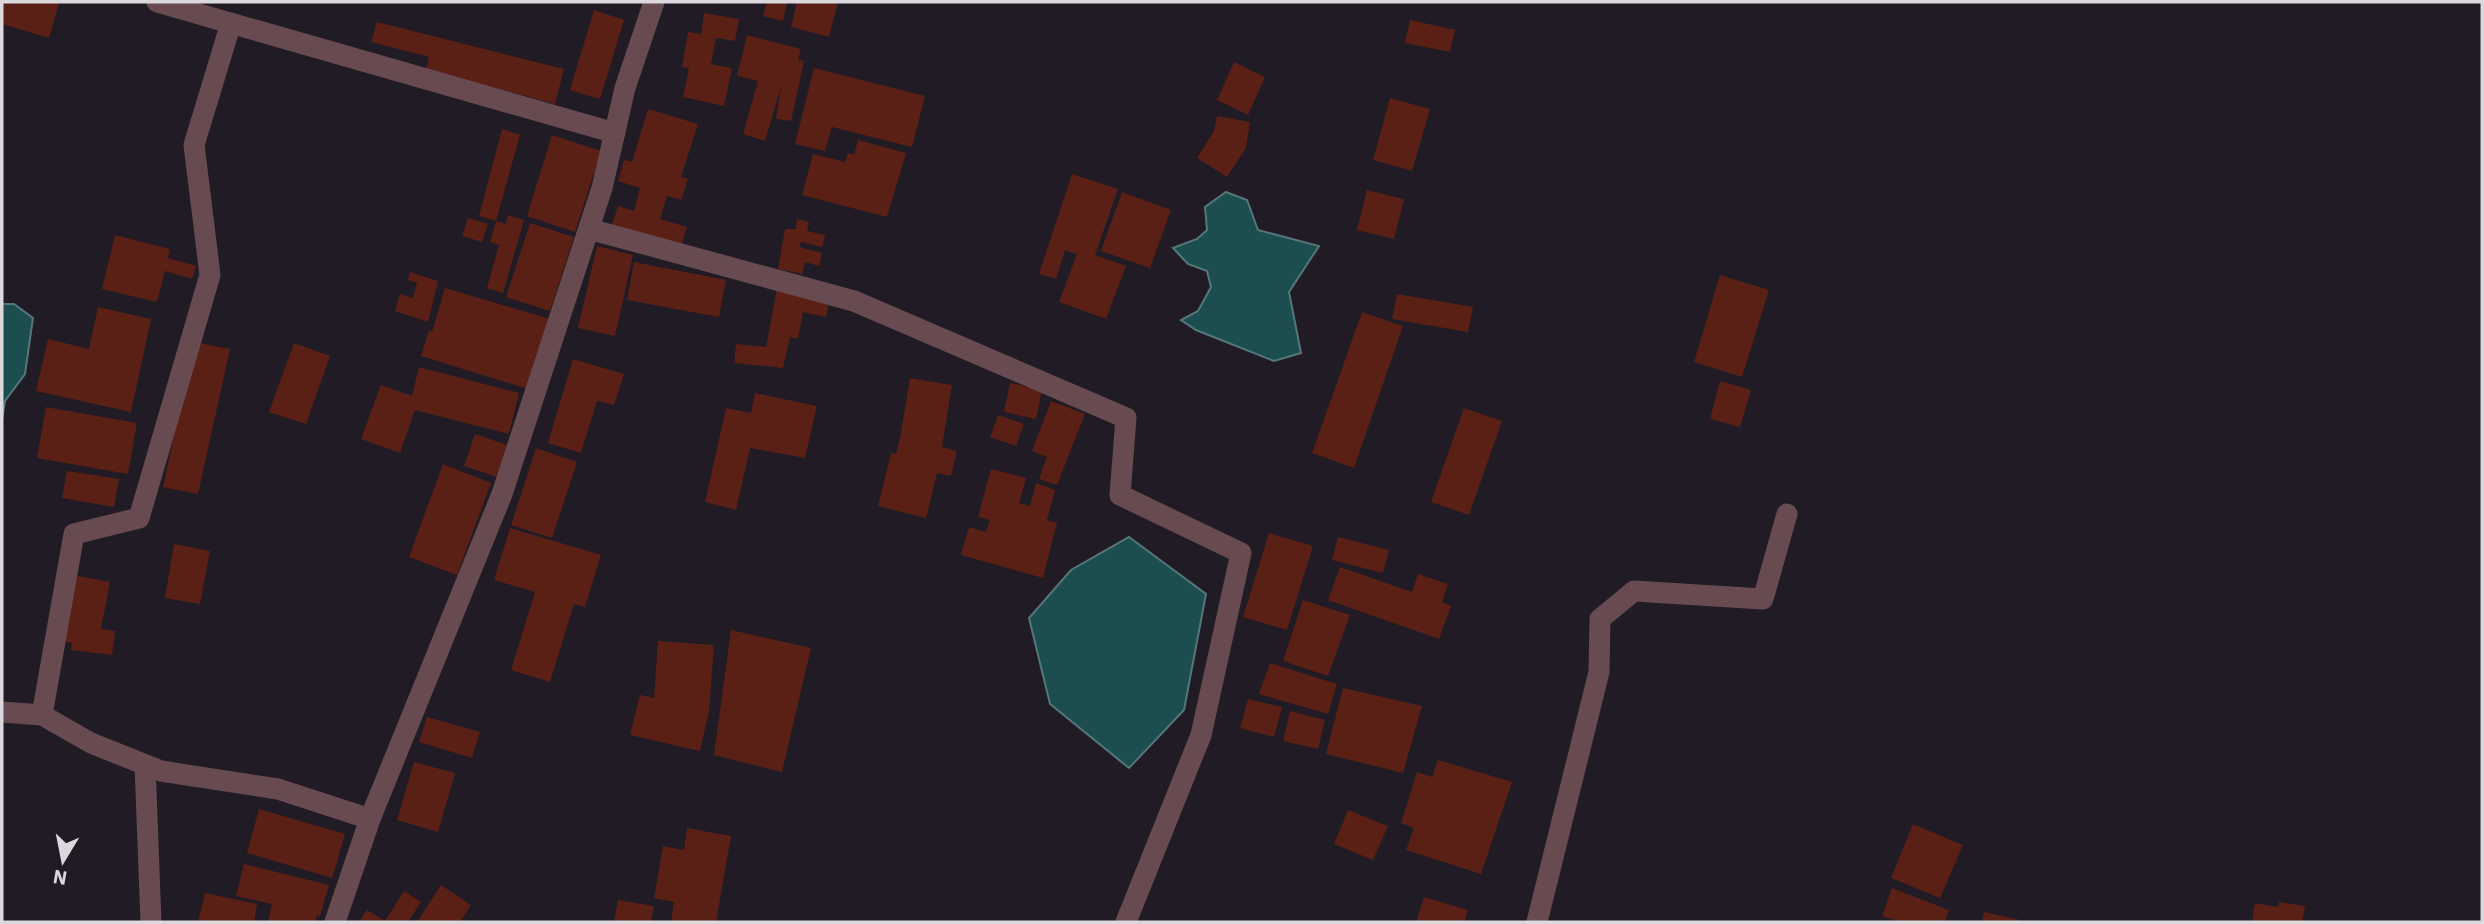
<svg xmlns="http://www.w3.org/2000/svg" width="2484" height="924" font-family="'IBM Plex Sans',sans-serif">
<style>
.water{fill:#1c4e4f;stroke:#55777a;stroke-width:2}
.building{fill:#5a2015}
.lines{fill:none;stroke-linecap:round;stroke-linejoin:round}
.minor{stroke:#684b51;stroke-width:21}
</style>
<rect width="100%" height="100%" fill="#201b24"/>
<path class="water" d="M1226,192L1247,200L1258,230L1319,246L1289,292L1301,353L1274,361L1196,330L1181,320L1198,311L1211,287L1207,271L1188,264L1173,248L1197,239L1207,230L1205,207Z
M2,304H14L33,318L25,374L5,401L2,420Z
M1129,537L1206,594L1184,710L1129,768L1050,704L1029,618L1071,570Z"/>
<path class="building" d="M2,2L59,3L49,38L2,24Z
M767,2H787L783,21L763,16Z
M797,2H838L829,37L791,27Z
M594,10L624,20L600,99L570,90Z
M704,13L739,19L735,41L716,38L711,64L732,68L724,106L683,97L689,68L682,67L688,32L701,34Z
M1410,20L1455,30L1450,52L1405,43Z
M377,22L564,69L555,104L426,69L429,57L371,42Z
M747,35L801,49L798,60L804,61L791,121L776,119L781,87L765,141L743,134L758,81L737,76Z
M1234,62L1265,77L1248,115L1217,100Z
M814,68L925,96L912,147L832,127L825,151L795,144Z
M1390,98L1430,109L1412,171L1373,160Z
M648,109L698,124L681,177L688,179L681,200L667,196L660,219L687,227L680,249L611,228L618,206L634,211L640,188L618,181L624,160L632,162Z
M1217,116L1250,122L1246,148L1227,177L1197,158L1214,131Z
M502,129L520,135L496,221L506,224L508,215L524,220L503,293L487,288L499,245L490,242L496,221L479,216Z
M552,135L601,151L575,232L527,216Z
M858,140L906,153L887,217L802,195L813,154L845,162L848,153L854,155Z
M1072,174L1118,189L1095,255L1126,266L1106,319L1059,302L1077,254L1065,250L1056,279L1039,274Z
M1367,190L1404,199L1394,239L1357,230Z
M1122,192L1171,210L1150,268L1101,251Z
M468,218L488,224L482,242L462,236Z
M797,219L809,222L807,231L825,235L822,247L801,242L799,247L822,253L819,266L805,262L802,274L778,269L785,229H796Z
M530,223L574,237L550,311L506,297Z
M115,235L170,249L168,258L196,266L192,279L165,271L157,302L102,289Z
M597,246L633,255L615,336L578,328Z
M634,262L726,280L719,317L627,300Z
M410,272L438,281L428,322L395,311L400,294L413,298L417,283L408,280Z
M1720,275L1769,290L1742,377L1694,362Z
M445,288L550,319L528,389L421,356L429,330L432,332Z
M777,288L830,299L826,317L803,312L798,339L790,337L783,368L734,363L736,344L766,347Z
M1397,294L1473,307L1468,332L1392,319Z
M98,307L151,319L131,412L36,391L48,339L89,349Z
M1362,312L1403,326L1354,468L1312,453Z
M194,342L230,349L198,494L163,487Z
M294,343L330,356L306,424L269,412Z
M573,359L624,374L614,405L597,401L581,453L548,443Z
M419,367L519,393L509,434L415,410L400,453L361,439L381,385L412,396Z
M910,378L952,385L942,447L957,451L951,476L937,473L926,518L878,506L891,453L896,454L900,438Z
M1720,381L1751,390L1740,427L1710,419Z
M1010,383L1042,390L1036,419L1004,412Z
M755,393L817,406L805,458L750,448L736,510L705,502L726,408L751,413Z
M1051,401L1085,414L1057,485L1039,479L1047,457L1032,451Z
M46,407L137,423L128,474L37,458Z
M1464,408L1502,421L1469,515L1431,502Z
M998,415L1024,424L1016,446L990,437Z
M475,434L510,446L500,478L464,466Z
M536,448L577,462L552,538L511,525Z
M443,464L491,483L457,575L409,557Z
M991,469L1026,478L1019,503L1030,506L1036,483L1055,490L1047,520L1057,523L1043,578L961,555L969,527L986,532L990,520L978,517Z
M67,471L119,479L114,507L62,498Z
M510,528L601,555L585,607L574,604L550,682L511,670L535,592L494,580Z
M1269,533L1313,546L1287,630L1243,617Z
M1338,537L1389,550L1383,573L1332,560Z
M174,544L210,551L200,604L165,598Z
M1340,567L1412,592L1418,574L1448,584L1442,602L1451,606L1439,639L1328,600Z
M73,575L110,582L101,629L115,631L112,655L71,650L72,643L59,640Z
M1303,600L1350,615L1328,676L1283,661Z
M731,630L811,648L782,772L714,755Z
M658,641L714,645L709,711L700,751L630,735L640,695L654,698Z
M1270,663L1337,684L1328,714L1259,694Z
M1343,688L1422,706L1403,773L1326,754Z
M1248,699L1282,707L1274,737L1240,728Z
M1290,711L1325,720L1318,749L1283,741Z
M427,717L480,732L472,758L419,742Z
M1438,760L1512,782L1481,874L1406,850L1414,828L1401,823L1417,772L1432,777Z
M414,762L455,773L438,832L397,820Z
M259,809L345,834L332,878L247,853Z
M1348,810L1388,826L1373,860L1334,844Z
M1913,824L1963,845L1940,898L1891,878Z
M687,828L731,836L716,922H671L674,902L654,898L663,846L684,850Z
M244,864L329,885L320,916L317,915L315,922H268L272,904L236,896Z
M441,885L471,905L460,922H417Z
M1892,888L1949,910L1945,922H1900L1882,916Z
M404,891L421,902L408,922H359L367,910L385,921Z
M205,893L257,904L254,922H198Z
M1424,897L1468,910L1464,922H1416Z
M618,900L654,906L651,922H614Z
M2279,902L2305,906L2302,922H2252L2255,903L2278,907Z
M1984,912L2020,920L2019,922H1982Z"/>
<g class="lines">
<path class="minor" d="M157,2L615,133
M589,229L854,301L1126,418L1120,495L1241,553L1201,735L1126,922
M2,712L42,715L91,743L161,771L278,789L370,819
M42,715L74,534L139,518L210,275L194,145L231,23
M145,765L151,922
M335,922L370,819L502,494L602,188L625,88L654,2
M1537,922L1599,672L1600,619L1634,591L1763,599L1787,514"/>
</g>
<rect width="2484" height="924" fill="none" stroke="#dbd8de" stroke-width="7"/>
<g transform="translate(63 861) rotate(190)" stroke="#201b24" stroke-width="5" paint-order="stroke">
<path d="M0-5L12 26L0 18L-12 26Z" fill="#dbd8de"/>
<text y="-10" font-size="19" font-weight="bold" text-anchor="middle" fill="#dbd8de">N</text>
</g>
</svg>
